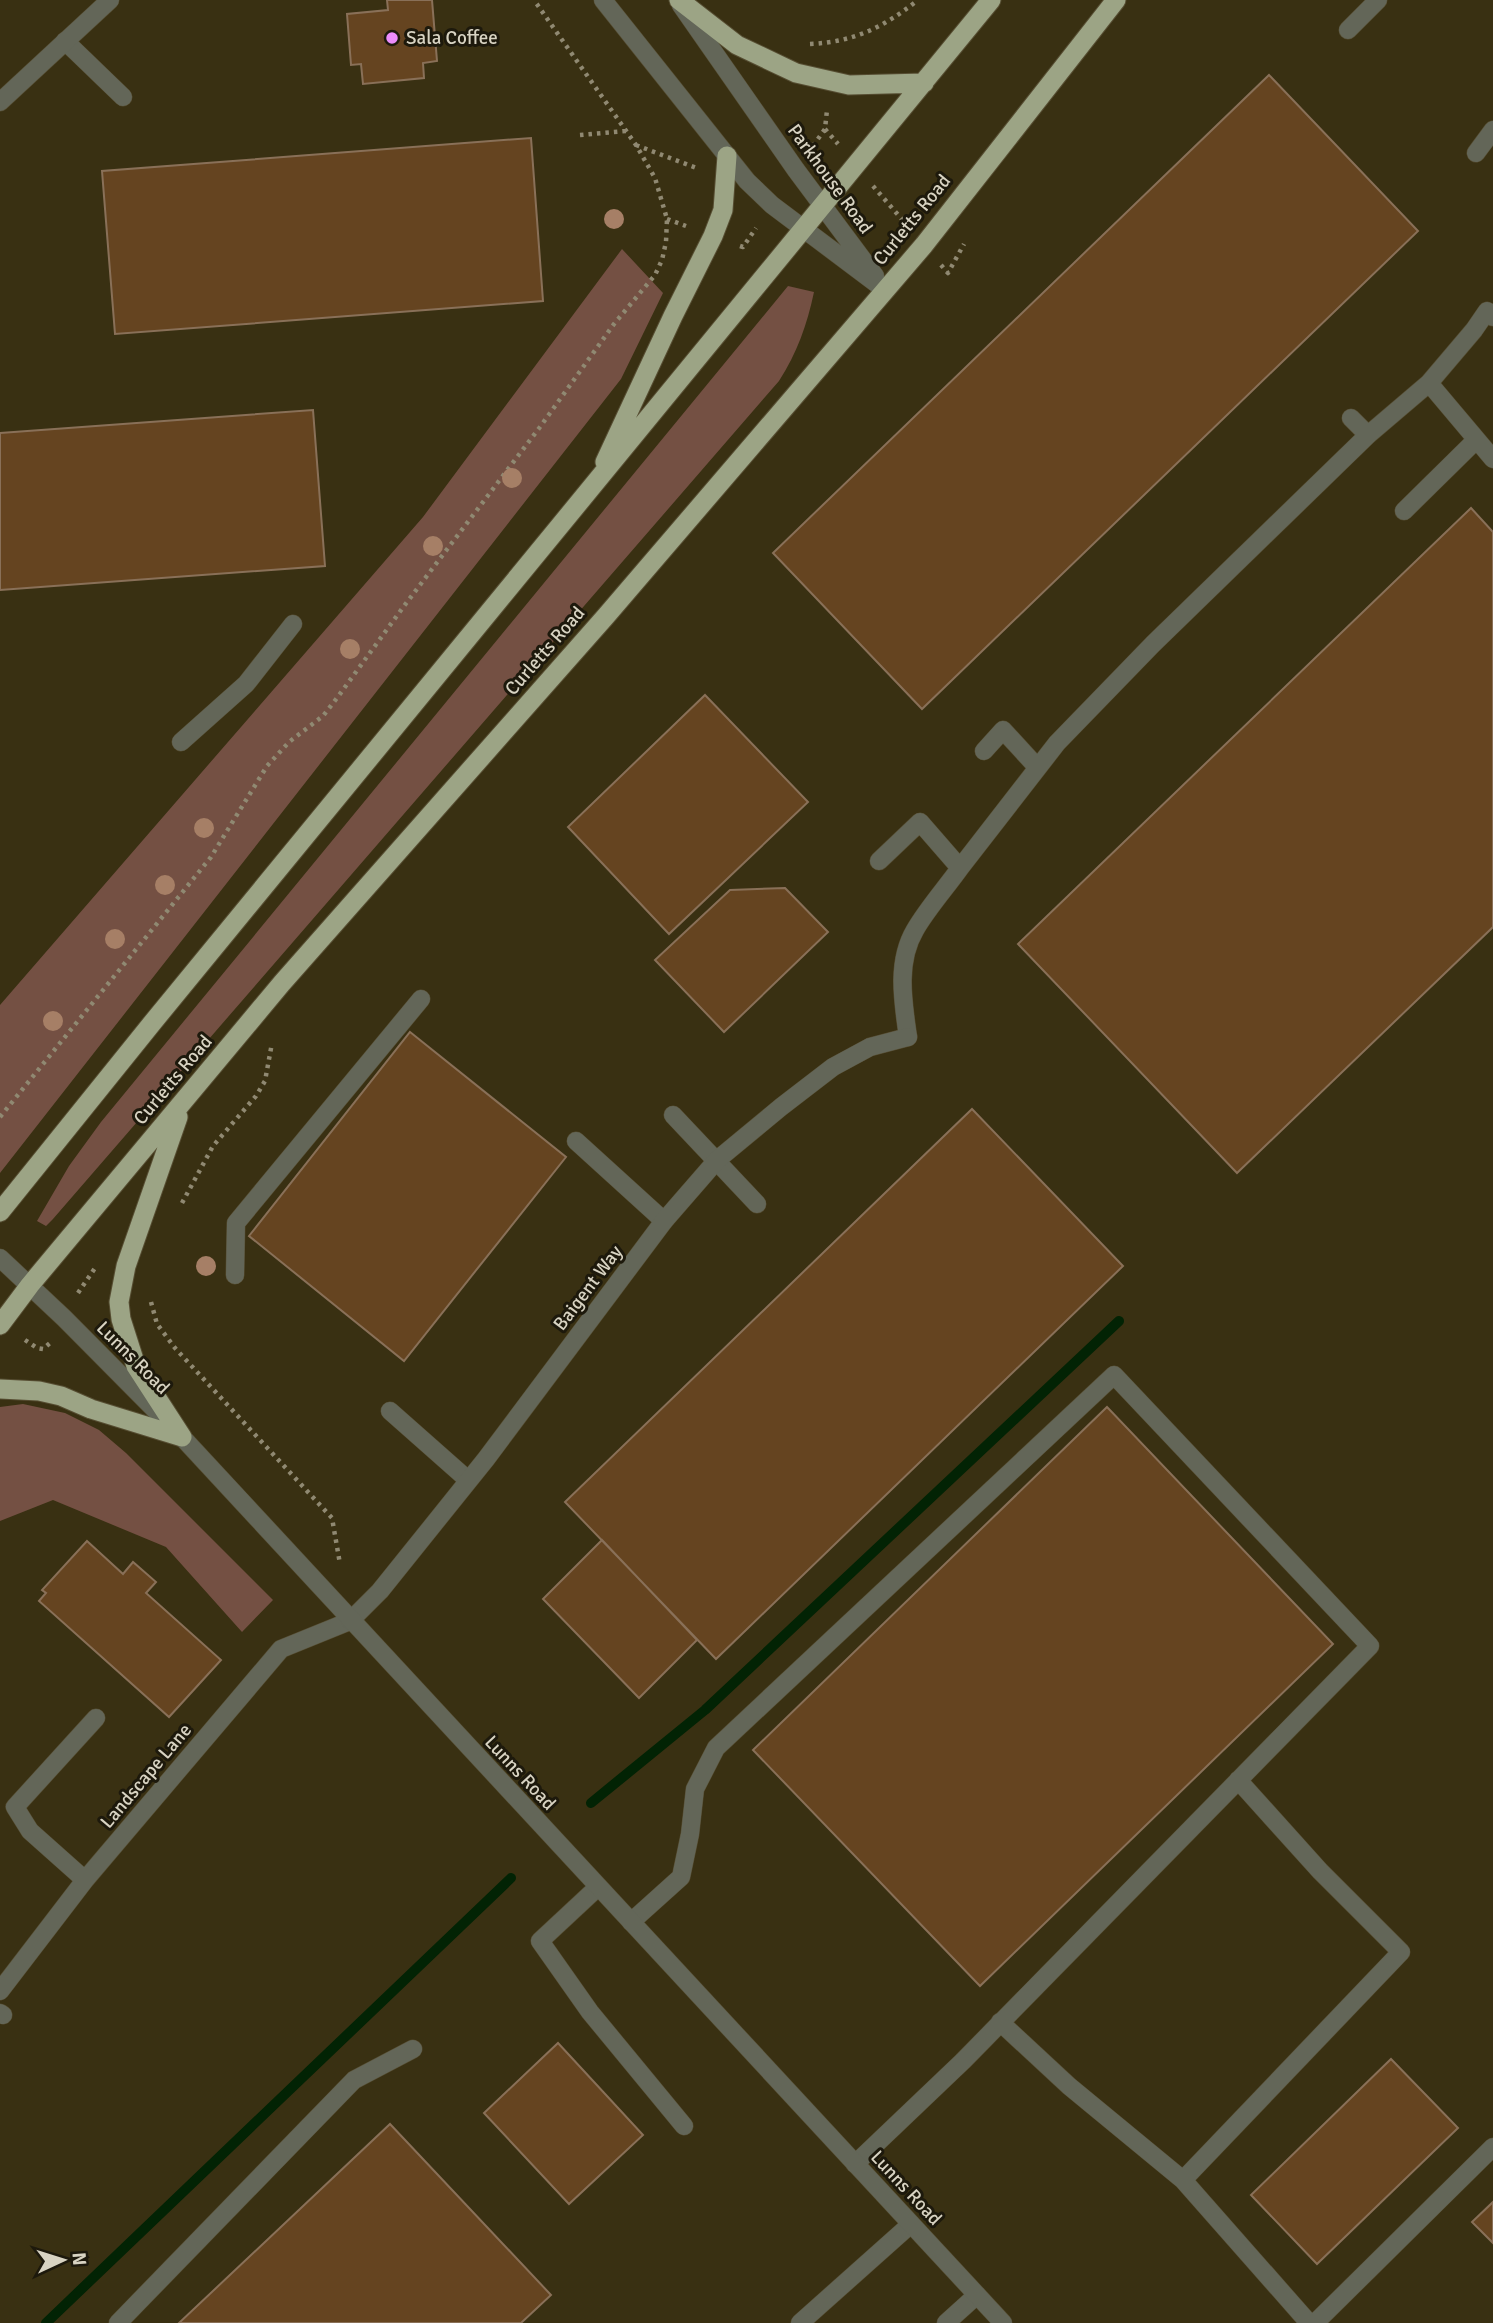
<svg xmlns="http://www.w3.org/2000/svg" width="1493" height="2323" font-family="Signika,sans-serif">
<style>
.grass{fill:#745043}
.lines{fill:none;stroke-linecap:round;stroke-linejoin:round}
.stream{stroke:#022304;stroke-width:10}
.building{fill:#654420;stroke:#897058;stroke-width:2}
.service-casing{stroke:#564d32;stroke-width:19}
.minor-casing{stroke:#564d32;stroke-width:19}
.tertiary-casing{stroke:#564d32;stroke-width:19}
.trunk-casing{stroke:#564d32;stroke-width:21}
.path{stroke:#908972;stroke-width:4.5;stroke-dasharray:3.5 5;stroke-linecap:butt}
.service{stroke:#636658;stroke-width:18}
.minor{stroke:#636658;stroke-width:18}
.tertiary{stroke:#636658;stroke-width:18}
.trunk{stroke:#9ca485;stroke-width:19}
.tree{fill:#a67f66}
.poi-dot{fill:#ec8cfb;stroke:#1d190c;stroke-width:2.5}
.labels{text-anchor:middle;dominant-baseline:central;stroke-width:6;stroke-linejoin:round;paint-order:stroke}
.poi-label{font-size:19px;fill:#d8d3c2;stroke:#1d190c;text-anchor:start}
.street-label{font-size:19px;fill:#d8d3c2;stroke:#1d190c}
</style>
<rect width="100%" height="100%" fill="#393012"/>
<path class="grass" d="M622,249L663,293L621,379L0,1173V1005L423,517Z
M788,286L814,292C807,325 797,353 779,381L53,1219L46,1226L37,1221L69,1166L101,1122Z
M23,1404L65,1413L99,1430L126,1453L273,1600L242,1632L166,1547L53,1500L0,1521V1407Z"/>
<g class="lines">
<path class="stream" d="M591,1803L705,1710L1119,1321
M46,2323L511,1878"/>
</g>
<path class="building" d="M387,0H432L437,61L423,63L424,78L363,84L361,64L351,65L347,14L388,10Z
M1269,75L1418,231L922,709L773,553Z
M531,138L543,301L115,334L102,171Z
M313,410L325,566L0,590V433Z
M1471,508L1493,532V927L1237,1173L1018,944Z
M705,695L808,802L669,934L568,827Z
M785,888L828,932L724,1032L655,960L730,890Z
M410,1032L566,1157L404,1361L249,1236Z
M972,1109L1123,1266L716,1659L565,1502Z
M1107,1407L1333,1644L980,1986L753,1750Z
M602,1540L697,1640L639,1698L543,1599Z
M87,1541L123,1574L133,1562L156,1582L146,1593L221,1660L169,1717L39,1601L46,1593L42,1590Z
M558,2043L643,2135L569,2204L484,2113Z
M1391,2059L1458,2128L1317,2264L1251,2195Z
M390,2124L551,2295L521,2323H179Z
M1493,2202V2243L1472,2222Z"/>
<g class="lines">
<defs>
<path id="service" d="M1348,30L1378,0
M65,41L123,97
M1476,153L1493,130
M1429,383L1493,459
M1368,435L1429,383L1474,330L1487,311L1493,317
M1404,511L1476,440
M181,742L246,684L293,624
M984,751L1003,730L1037,767
M879,861L920,822L960,868C945,889 927,909 915,930C896,962 903,1002 908,1037
M960,868L1057,743L1153,644L1368,435L1351,418
M673,1115L757,1204
M576,1141L664,1221
M235,1275L236,1223L421,999
M390,1411L468,1480
M85,1880L30,1831L15,1807L96,1718
M598,1887L540,1941L590,2012L684,2126
M631,1922L681,1877L690,1834L695,1789L716,1748L1114,1375L1370,1646L963,2061L855,2164
M0,1991L85,1880L281,1649L350,1621
M0,2013L3,2015
M1000,2022L1069,2086L1183,2180L1309,2323
M1183,2180L1401,1952L1320,1871L1238,1780
M118,2323L354,2080L413,2049
M800,2323L911,2224
M946,2323L977,2295
M1315,2323L1493,2147"/>
<path id="minor" d="M350,1621L380,1591L486,1459L664,1221L717,1160L781,1107L833,1067L870,1047L908,1037"/>
<path id="tertiary" d="M603,0L747,181L772,205L885,290
M681,5L796,170L875,276
M0,102L110,0
M0,1258L64,1318L182,1437L1003,2323"/>
<path id="trunk" d="M679,0L737,45L796,73L849,85L924,83
M605,462L673,316L713,236L723,210L727,156
M178,1117L126,1266L119,1302L121,1319L136,1366L182,1437
M0,1212L153,1022L991,0
M0,1325L30,1285L282,983L606,616L924,245L1116,0
M0,1389L39,1391L61,1396L91,1409L182,1437"/>
</defs>
<use href="#service" class="service-casing"/>
<use href="#minor" class="minor-casing"/>
<use href="#tertiary" class="tertiary-casing"/>
<use href="#trunk" class="trunk-casing"/>
<path class="path" d="M810,44C854,42 884,27 918,0
M825,129L838,144
M580,135L626,131
M636,145L699,169
M813,146L825,129L827,110
M873,186L906,224
M667,219L686,226
M740,246L743,247L756,228
M941,265L948,273L964,244
M0,1117L211,857L267,766L289,742L323,716L337,698L404,606L540,427L614,324L655,275L662,260L666,242L667,219L655,178L636,145L534,0
M182,1203L213,1146L256,1096L265,1081L272,1043
M78,1293L95,1268
M151,1302L157,1324L175,1348L332,1518L340,1564
M25,1340L37,1348L43,1349L50,1343"/>
<use href="#service" class="service"/>
<use href="#minor" class="minor"/>
<use href="#tertiary" class="tertiary"/>
<use href="#trunk" class="trunk"/>
</g>
<g class="tree">
<circle cx="614" cy="219" r="10"/>
<circle cx="512" cy="478" r="10"/>
<circle cx="433" cy="546" r="10"/>
<circle cx="350" cy="649" r="10"/>
<circle cx="204" cy="828" r="10"/>
<circle cx="165" cy="885" r="10"/>
<circle cx="115" cy="939" r="10"/>
<circle cx="53" cy="1021" r="10"/>
<circle cx="206" cy="1266" r="10"/>
</g>
<circle class="poi-dot" cx="392" cy="38" r="7"/>
<g class="labels">
<g class="poi-label">
<text x="406" y="38">Sala Coffee</text>
</g>
<g class="street-label">
<text transform="translate(830 179) rotate(54)">Parkhouse Road</text>
<text transform="translate(912 220) rotate(-51)">Curletts Road</text>
<text transform="translate(545 651) rotate(-49)">Curletts Road</text>
<text transform="translate(173 1080) rotate(-50)">Curletts Road</text>
<text transform="translate(588 1288) rotate(-53)">Baigent Way</text>
<text transform="translate(133 1358) rotate(45)">Lunns Road</text>
<text transform="translate(520 1773) rotate(47)">Lunns Road</text>
<text transform="translate(146 1776) rotate(-50)">Landscape Lane</text>
<text transform="translate(906 2188) rotate(47)">Lunns Road</text>
</g>
</g>
<g transform="translate(63 2260) rotate(86)" stroke="#1d190c" stroke-width="5" paint-order="stroke">
<path d="M0-5L12 26L0 18L-12 26Z" fill="#d8d3c2"/>
<text y="-10" font-size="19" font-weight="bold" text-anchor="middle" fill="#d8d3c2">N</text>
</g>
</svg>
